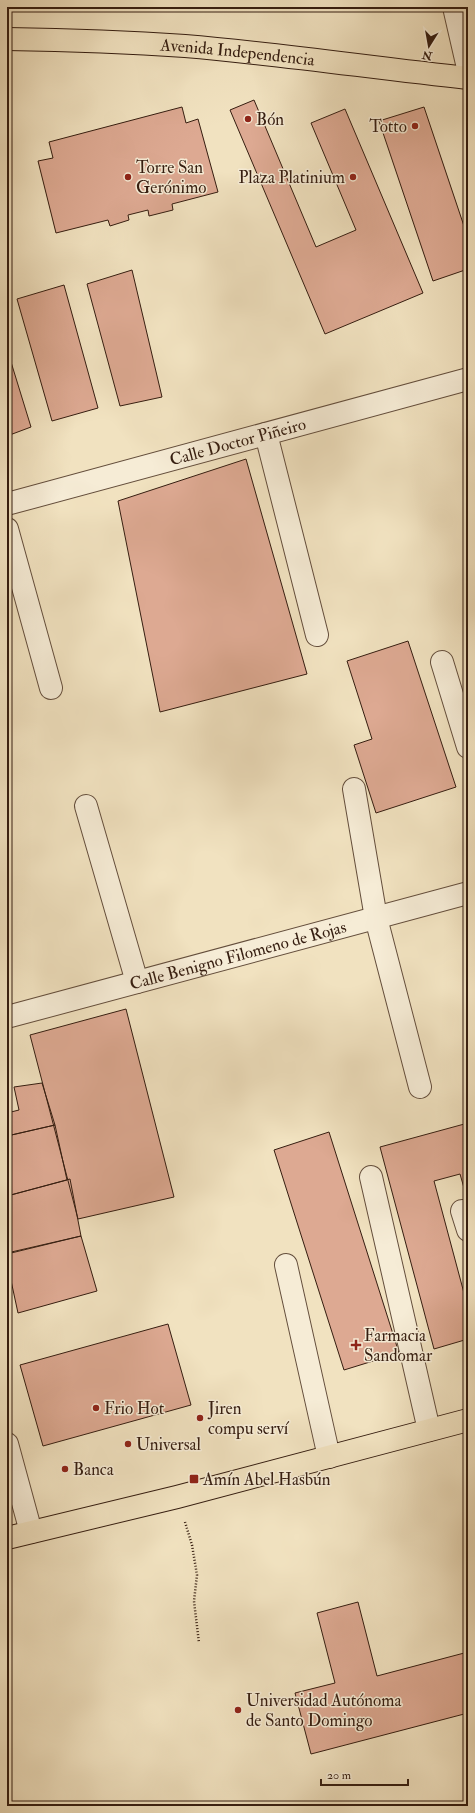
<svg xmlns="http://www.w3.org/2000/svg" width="475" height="1813" font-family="'IM FELL Double Pica',serif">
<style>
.building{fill:#dda992;stroke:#351d10}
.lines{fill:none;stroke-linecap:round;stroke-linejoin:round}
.minor-casing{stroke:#644e3c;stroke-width:24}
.major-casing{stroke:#351d10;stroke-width:24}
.path{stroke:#351d10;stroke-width:2.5;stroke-dasharray:1 2;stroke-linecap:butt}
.minor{stroke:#f6ecd6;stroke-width:22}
.major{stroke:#f1e2c0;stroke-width:22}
.poi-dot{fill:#8f2418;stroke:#f6ecd6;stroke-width:1.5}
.labels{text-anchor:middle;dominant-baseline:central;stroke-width:3;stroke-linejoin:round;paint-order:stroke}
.street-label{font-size:17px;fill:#351d10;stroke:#f6ecd6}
.poi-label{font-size:17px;fill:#351d10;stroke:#f6ecd6;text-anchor:start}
</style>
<rect width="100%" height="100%" fill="#f1e2c0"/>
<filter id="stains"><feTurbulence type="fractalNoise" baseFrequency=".005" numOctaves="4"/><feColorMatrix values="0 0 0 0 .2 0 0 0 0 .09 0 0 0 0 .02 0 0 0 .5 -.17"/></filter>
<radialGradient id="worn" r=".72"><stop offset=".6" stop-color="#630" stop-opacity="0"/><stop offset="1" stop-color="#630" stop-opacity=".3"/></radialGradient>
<path class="building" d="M254,100L316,247L356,230L311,123L345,109L423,293L325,334L230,110Z
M182,107L186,123L198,119L218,192L172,204L173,210L149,216L148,210L128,215L129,220L110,226L108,220L56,233L38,161L53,158L49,142Z
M424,107L468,238V269L433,281L379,121Z
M132,270L162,397L120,406L87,284Z
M64,285L98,408L52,421L17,299Z
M7,349L31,427L7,436Z
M246,459L307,674L160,712L118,501Z
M408,641L456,787L376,813L354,745L372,739L347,661Z
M126,1009L174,1197L78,1219L30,1035Z
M42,1083L55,1125L7,1136V1113L19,1110L14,1087Z
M468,1123V1202L460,1174L434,1181L468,1308V1339L434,1349L380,1147Z
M55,1125L67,1180L7,1196V1136Z
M329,1132L399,1353L344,1370L274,1150Z
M70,1179L81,1236L7,1253V1196Z
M81,1236L97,1291L18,1313L7,1262V1254Z
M168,1324L191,1405L43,1446L20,1365Z
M358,1602L377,1676L468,1652V1713L311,1754L295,1693L335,1683L317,1613Z"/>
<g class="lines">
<defs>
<g id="minor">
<path d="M454,7L468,68"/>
<path d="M266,434L317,635"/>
<path id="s1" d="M7,504L468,379"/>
<path d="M7,529L51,688"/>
<path d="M442,662L468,747"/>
<path d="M354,789L376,918L420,1087"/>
<path d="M86,806L137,982"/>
<path id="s2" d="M7,1017L468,893"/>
<path d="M371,1177L429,1430"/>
<path d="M462,1211L468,1230"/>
<path d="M286,1265L329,1457"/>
<path d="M7,1444L31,1532"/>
</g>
<g id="major">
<path id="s3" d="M7,39C67,40 126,42 185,46C280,54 374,68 468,78"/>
<path d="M7,1538L177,1497L468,1420"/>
</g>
</defs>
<use href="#minor" class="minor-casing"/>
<use href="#major" class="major-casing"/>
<path class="path" d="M185,1522L192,1545L197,1575L194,1601L199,1643
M319,1805L321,1806"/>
<use href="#minor" class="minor"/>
<use href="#major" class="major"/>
</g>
<g class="poi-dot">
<circle cx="248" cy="119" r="4"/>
<circle cx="415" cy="126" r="4"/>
<circle cx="128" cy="177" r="4"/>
<circle cx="353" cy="177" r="4"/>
<path d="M354 1339h4v4h4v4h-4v4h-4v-4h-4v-4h4z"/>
<circle cx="96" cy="1408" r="4"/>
<circle cx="200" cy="1418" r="4"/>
<circle cx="128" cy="1444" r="4"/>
<circle cx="65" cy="1469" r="4"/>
<rect x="189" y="1474" width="10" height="10" rx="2"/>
<circle cx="238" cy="1710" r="4"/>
</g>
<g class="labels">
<g class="street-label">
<text stroke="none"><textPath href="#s3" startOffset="231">Avenida Independencia</textPath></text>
<text stroke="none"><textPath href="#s1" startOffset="239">Calle Doctor Piñeiro</textPath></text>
<text stroke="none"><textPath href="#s2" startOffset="239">Calle Benigno Filomeno de Rojas</textPath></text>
</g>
<g class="poi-label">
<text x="256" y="119">Bón</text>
<text x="407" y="126" text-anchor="end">Totto</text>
<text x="136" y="167">Torre San<tspan x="136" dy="20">Gerónimo</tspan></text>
<text x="345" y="177" text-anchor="end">Plaza Platinium</text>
<text x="364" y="1335">Farmacia<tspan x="364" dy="20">Sandomar</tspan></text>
<text x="104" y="1408">Frio Hot</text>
<text x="208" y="1408">Jiren<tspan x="208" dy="20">compu serví</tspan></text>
<text x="136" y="1444">Universal</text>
<text x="73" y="1469">Banca</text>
<text x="203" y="1479">Amín Abel Hasbún</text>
<text x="246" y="1700">Universidad Autónoma<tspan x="246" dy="20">de Santo Domingo</tspan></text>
</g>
</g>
<rect width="475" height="1813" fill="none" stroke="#f1e2c0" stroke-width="24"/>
<rect x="8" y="8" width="459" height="1797" fill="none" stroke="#351d10" stroke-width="2"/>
<rect x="12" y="12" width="451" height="1789" fill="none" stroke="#351d10"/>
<g transform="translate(429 46) rotate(191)" stroke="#f6ecd6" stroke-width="3" paint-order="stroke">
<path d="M0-3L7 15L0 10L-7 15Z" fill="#351d10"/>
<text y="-6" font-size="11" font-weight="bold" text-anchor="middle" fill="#351d10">N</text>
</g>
<path d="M321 1779v6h87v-6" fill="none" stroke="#351d10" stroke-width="2"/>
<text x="327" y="1779" font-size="12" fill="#351d10" stroke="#f6ecd6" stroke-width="3" paint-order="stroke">20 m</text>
<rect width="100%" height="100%" filter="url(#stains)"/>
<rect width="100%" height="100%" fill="url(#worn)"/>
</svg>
